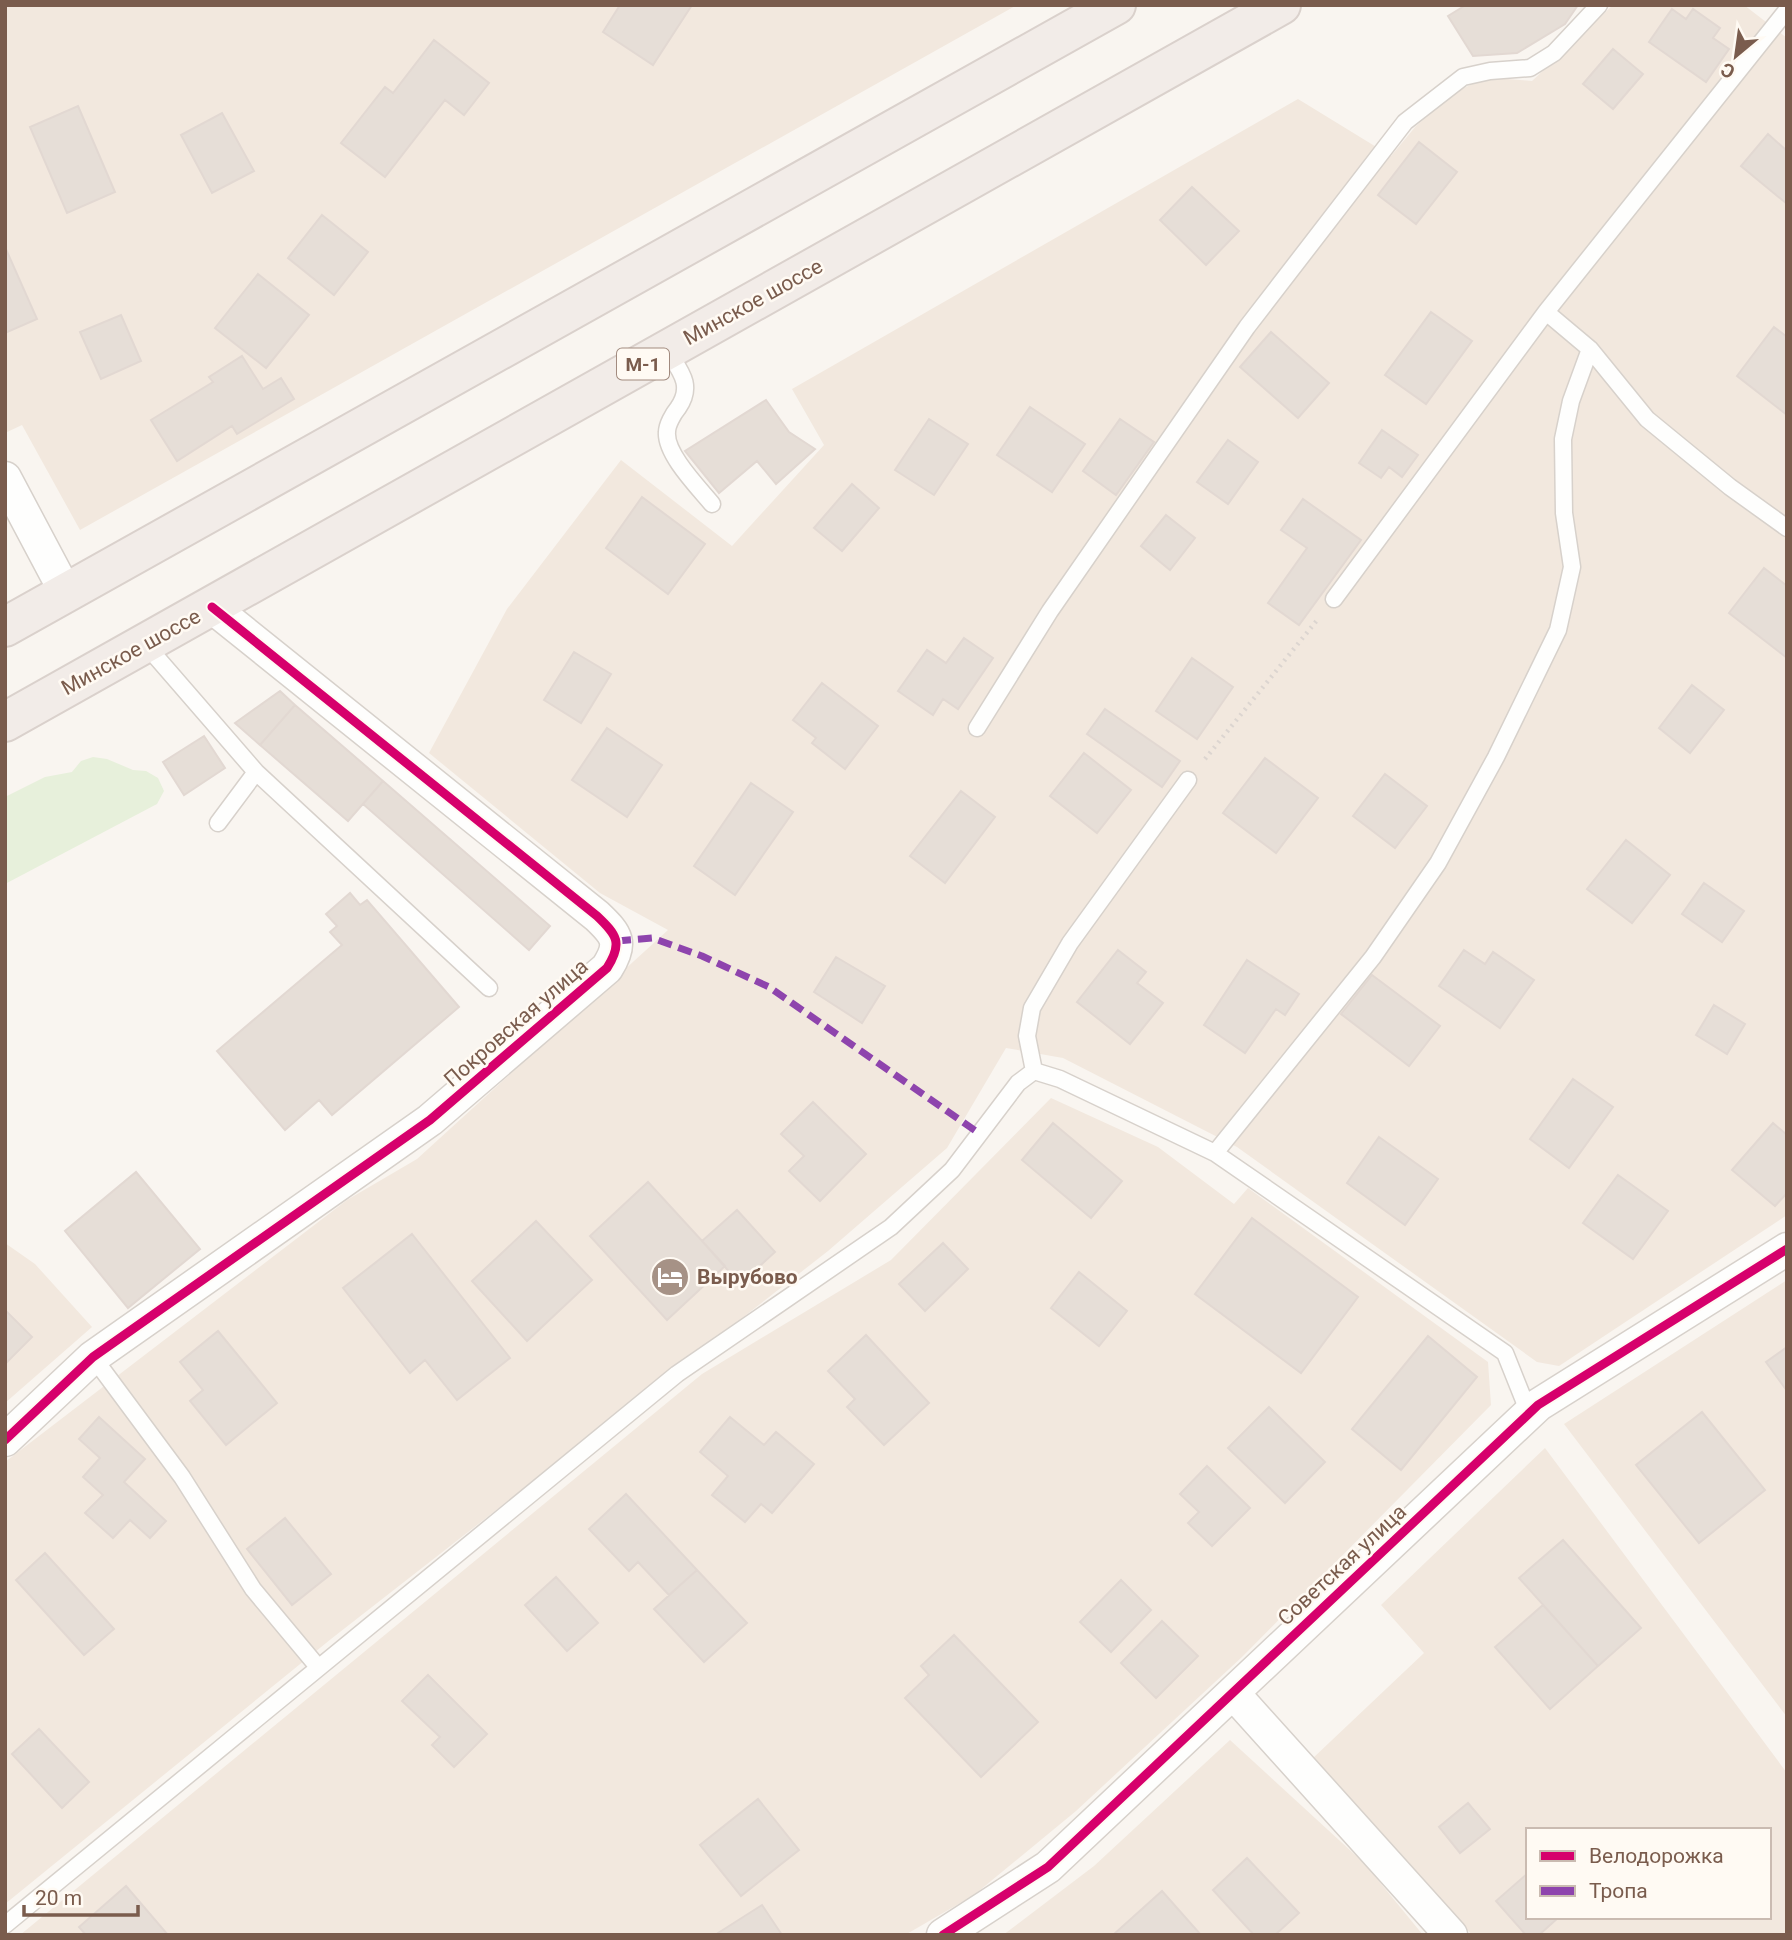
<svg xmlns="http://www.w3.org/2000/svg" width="1792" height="1940" font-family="Roboto,sans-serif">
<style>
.residential{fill:#f2e8de;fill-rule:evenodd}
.green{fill:#e7f0db}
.building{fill:#e6ded7;stroke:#e2d8d2;stroke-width:2}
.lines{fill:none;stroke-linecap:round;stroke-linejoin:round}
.service-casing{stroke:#d7d1cb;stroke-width:19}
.minor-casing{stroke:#d7d1cb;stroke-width:35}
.trunk-casing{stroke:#dad1cc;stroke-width:42}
.path{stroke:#dcd5d0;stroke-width:4.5;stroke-dasharray:2 5;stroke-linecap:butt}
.service{stroke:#fefefd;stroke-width:16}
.minor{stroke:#fefefd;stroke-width:32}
.trunk{stroke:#f2ece8;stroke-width:38}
.quiet{stroke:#8e44ad;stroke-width:7;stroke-dasharray:14 7;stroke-linecap:butt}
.cycleway-casing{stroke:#fffaf3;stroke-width:13}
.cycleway{stroke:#d6006c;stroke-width:9}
.labels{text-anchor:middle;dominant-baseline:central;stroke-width:5;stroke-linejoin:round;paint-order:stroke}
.shield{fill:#fffaf3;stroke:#a28b7f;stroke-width:2}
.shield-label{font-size:19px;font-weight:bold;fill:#7a5c4d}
.street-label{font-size:21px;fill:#7a5c4d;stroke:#fffaf3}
.poi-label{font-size:21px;font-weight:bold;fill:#7a5c4d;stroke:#fffaf3;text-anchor:start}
</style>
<rect width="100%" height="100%" fill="#f9f5f0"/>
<path class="residential" d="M5,5H1017L80,530L22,425L5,433Z
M1613,5H1744L1787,38V1215L1559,1366L1537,1362L1237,1147L1063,1058L1006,1048L947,1148L828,1251L331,1639L5,1904V1462L347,1200L417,1159L668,930L600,893L429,753L507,609L621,460L732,546L824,445L792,389L1298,99L1391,156L1416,126L1454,93L1478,81L1496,78L1532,81Z
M1051,1098L1158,1147L1234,1204L1248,1188L1488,1362L1491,1405L1242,1657L1076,1811L974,1895L905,1935H20L702,1374L891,1260Z
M5,1243L35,1264L92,1327L5,1403Z
M1787,1280V1717L1564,1424Z
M1545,1448L1787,1773V1935H1472L1312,1759L1424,1653L1381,1605ZM1528,1830H1769V1917H1528Z
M1230,1740L1364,1863L1423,1935H1003L1094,1866Z"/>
<path class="green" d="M93,757L107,759L133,770L146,771L158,778L164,791L157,804L5,884V797L45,777L72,772L81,761Z"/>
<path class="building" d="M620,5H692L653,65L603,32Z
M1466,5H1578L1565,24L1517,53L1473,56L1448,16Z
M1672,9L1686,19L1693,9L1720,28L1713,38L1729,49L1706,82L1649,42Z
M434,40L489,83L464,115L445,100L385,177L341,143L385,87L393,93Z
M1613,49L1643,74L1613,109L1583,84Z
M78,106L115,192L67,213L30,127Z
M222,113L254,171L212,193L181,135Z
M1768,134L1787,151V204L1741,166Z
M1419,142L1457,172L1416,224L1378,195Z
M1192,187L1239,231L1206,265L1160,220Z
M322,215L368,252L334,295L288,258Z
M5,247L37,319L5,333Z
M258,274L309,315L266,368L215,328Z
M1431,312L1472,341L1426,404L1385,375Z
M121,315L141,361L101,379L80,332Z
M1774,327L1787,337V415L1737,376Z
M1271,332L1329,383L1298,418L1240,367Z
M242,356L263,389L281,378L294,399L237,434L232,426L177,461L151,420L213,382L209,377Z
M766,400L789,432L815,449L776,484L757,461L719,493L685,451Z
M1030,407L1085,444L1052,492L997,455Z
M929,419L968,444L934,495L895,470Z
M1120,419L1154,442L1116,495L1083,471Z
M1382,430L1418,455L1402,477L1389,467L1381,478L1359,463Z
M1228,440L1258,462L1228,504L1197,482Z
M852,484L879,508L842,551L814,528Z
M642,497L705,544L668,594L606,548Z
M1303,499L1361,540L1299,625L1268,603L1307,548L1281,530Z
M1166,515L1195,538L1170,570L1141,546Z
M1764,568L1787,586V658L1729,613Z
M964,638L993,658L958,709L943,699L933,715L898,691L927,650L946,663Z
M574,652L611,674L581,723L544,700Z
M1192,658L1233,687L1197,739L1156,711Z
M822,683L878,726L845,769L812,743L816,738L793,720Z
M1692,685L1724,710L1690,753L1659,728Z
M280,691L295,705L260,745L235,723Z
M295,705L383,781L348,821L260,745Z
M1105,709L1180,761L1162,787L1087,734Z
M607,728L662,765L627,817L572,780Z
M204,736L225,768L184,795L163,762Z
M1084,753L1131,790L1097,833L1050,796Z
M1265,758L1318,798L1276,853L1223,813Z
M1385,774L1427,806L1395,848L1353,816Z
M383,781L550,926L529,950L363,804Z
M751,783L793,812L735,895L694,866Z
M961,791L995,817L945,883L910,856Z
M1626,840L1670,875L1632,923L1587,889Z
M1704,883L1744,911L1722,942L1682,914Z
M350,893L360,905L367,900L459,1007L332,1115L319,1100L285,1130L217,1051L342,945L330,932L337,926L326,914Z
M1118,950L1146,972L1137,983L1163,1003L1130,1044L1077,1002Z
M1464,950L1485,964L1493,952L1534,980L1500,1028L1439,986Z
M836,957L885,986L862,1023L814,992Z
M1247,960L1299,994L1285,1015L1276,1009L1245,1053L1204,1025Z
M1372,975L1440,1026L1409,1066L1341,1014Z
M1714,1005L1745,1024L1727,1054L1696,1035Z
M1573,1079L1613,1107L1569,1168L1530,1139Z
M813,1102L866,1154L820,1201L789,1171L804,1156L781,1134Z
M1053,1123L1122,1181L1091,1218L1022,1160Z
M1773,1123L1787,1135V1193L1775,1206L1732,1170Z
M1379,1137L1438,1179L1405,1225L1347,1183Z
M136,1172L200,1249L128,1308L65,1231Z
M1618,1175L1668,1211L1633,1259L1583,1223Z
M648,1182L725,1266L667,1320L590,1236Z
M737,1210L775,1252L740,1284L702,1241Z
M1252,1218L1358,1297L1301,1373L1195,1294Z
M536,1221L592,1280L527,1341L472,1281Z
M412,1234L510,1358L457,1400L425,1360L410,1373L343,1288Z
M943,1243L968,1269L925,1311L899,1284Z
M1079,1272L1127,1311L1099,1346L1051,1308Z
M5,1310L32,1337L5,1364Z
M218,1331L277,1403L226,1445L190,1401L203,1390L180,1362Z
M866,1335L929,1403L884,1445L847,1407L855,1399L828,1371Z
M1428,1336L1477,1377L1401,1470L1352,1429Z
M1787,1347V1391L1766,1362Z
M1269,1407L1325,1462L1285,1503L1228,1448Z
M1702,1412L1765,1490L1699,1543L1636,1465Z
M99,1417L145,1459L124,1482L166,1521L150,1538L130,1520L113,1538L85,1513L103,1495L83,1477L100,1458L79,1439Z
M730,1417L764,1445L776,1432L814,1464L772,1513L761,1504L745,1522L712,1495L728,1476L700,1452Z
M1207,1466L1250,1508L1212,1546L1188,1523L1199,1512L1180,1494Z
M626,1494L697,1570L669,1595L638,1562L629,1571L589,1529Z
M285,1518L331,1574L292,1605L247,1549Z
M1563,1540L1641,1628L1598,1666L1519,1578Z
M45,1553L114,1629L84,1655L16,1580Z
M697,1570L747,1623L704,1662L654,1609Z
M556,1577L598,1623L567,1651L525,1605Z
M1121,1580L1151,1610L1111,1652L1080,1622Z
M1543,1605L1598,1666L1550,1709L1495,1647Z
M1162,1621L1198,1656L1156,1698L1121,1663Z
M954,1635L1038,1722L981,1777L905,1698L929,1675L921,1666Z
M428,1675L487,1734L454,1767L432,1745L440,1737L402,1701Z
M39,1729L89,1782L62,1808L12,1754Z
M758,1799L799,1850L741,1896L700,1845Z
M1468,1803L1490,1829L1460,1853L1439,1827Z
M1247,1858L1299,1913L1275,1935H1254L1213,1890Z
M1528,1873V1917H1559L1539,1935H1526L1496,1901Z
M126,1886L168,1935H86L79,1927Z
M1162,1891L1201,1935H1113Z
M762,1905L782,1935H715Z"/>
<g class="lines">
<defs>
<path id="service" d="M1546,312L1590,349L1647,419L1730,487L1787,528
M667,350C680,371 694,385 678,408C673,414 667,425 667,432C665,454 699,488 712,504
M1334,599L1546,312L1787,10
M145,644L256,772L489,988
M977,728L1050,611L1247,327L1405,122L1463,77L1490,71L1530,68L1554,53L1599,5
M218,823L256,772
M1034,1071L1060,1079L1215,1153L1505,1353L1529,1413
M1034,1071L1027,1036L1032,1008L1070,943L1188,780
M1215,1153L1373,957L1438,863L1496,757L1558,630L1572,567L1564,513L1563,439L1571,401L1590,349
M93,1357L182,1477L253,1589L318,1667
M5,1925L677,1374L891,1227L952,1170L1018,1083L1034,1071"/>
<path id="minor" d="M5,478L66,593
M5,1440L93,1357L430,1120L607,968C623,943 617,935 597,916L212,607
M1233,1693L1451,1935
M943,1935L1048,1867L1538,1405L1787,1249"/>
<path id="trunk" d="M5,627L1116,5
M5,722L1281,5"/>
</defs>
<use href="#service" class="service-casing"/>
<use href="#minor" class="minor-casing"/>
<use href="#trunk" class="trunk-casing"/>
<path class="path" d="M1205,759L1318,619"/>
<use href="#service" class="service"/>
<use href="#minor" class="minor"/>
<use href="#trunk" class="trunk"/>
<path class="quiet" d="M617,941L652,938L702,956L769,987L980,1134"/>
<defs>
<path id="cycleway" d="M5,1440L93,1357L430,1120L607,968C623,943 617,935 597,916L212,607
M943,1935L1048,1867L1538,1405L1787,1249"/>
</defs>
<use href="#cycleway" class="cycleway-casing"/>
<use href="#cycleway" class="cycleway"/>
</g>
<defs>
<symbol id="hotel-disc" viewBox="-11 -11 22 22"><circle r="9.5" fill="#a69286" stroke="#fffaf3"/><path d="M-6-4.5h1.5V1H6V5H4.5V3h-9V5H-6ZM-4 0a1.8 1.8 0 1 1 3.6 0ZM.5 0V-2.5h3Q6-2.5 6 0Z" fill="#fff"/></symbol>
</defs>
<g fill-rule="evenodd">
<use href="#hotel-disc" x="648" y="1255" width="44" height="44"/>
</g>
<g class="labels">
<rect class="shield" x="617" y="348.5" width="52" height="31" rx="5"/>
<g class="shield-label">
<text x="643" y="364">М-1</text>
</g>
<g class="street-label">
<text transform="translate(753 302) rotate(-29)">Минское шоссе</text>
<text transform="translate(131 652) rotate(-29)">Минское шоссе</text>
<text transform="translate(516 1023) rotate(-41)">Покровская улица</text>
<text transform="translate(1342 1565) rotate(-43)">Советская улица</text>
</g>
<g class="poi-label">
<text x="697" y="1277">Вырубово</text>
</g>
</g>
<rect width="1792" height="1940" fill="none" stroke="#7a5c4d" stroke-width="14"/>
<rect x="1526" y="1828" width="245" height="91" fill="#fffaf3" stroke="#cabbb1" stroke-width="2"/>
<rect x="1540" y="1851" width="35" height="10" fill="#d6006c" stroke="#cabbb1" stroke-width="2"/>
<text x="1589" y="1863" font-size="21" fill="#7a5c4d">Велодорожка</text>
<rect x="1540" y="1886" width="35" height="10" fill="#8e44ad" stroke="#cabbb1" stroke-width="2"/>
<text x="1589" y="1898" font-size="21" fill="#7a5c4d">Тропа</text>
<g transform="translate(1736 56) rotate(209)" stroke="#fffaf3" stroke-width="5" paint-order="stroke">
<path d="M0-5L12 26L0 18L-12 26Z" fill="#7a5c4d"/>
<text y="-10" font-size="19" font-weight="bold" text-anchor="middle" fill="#7a5c4d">С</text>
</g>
<path d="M24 1905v10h114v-10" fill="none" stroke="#7a5c4d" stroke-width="3.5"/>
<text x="35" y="1905" font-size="21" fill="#7a5c4d" stroke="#fffaf3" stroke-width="5" paint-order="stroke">20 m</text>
</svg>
